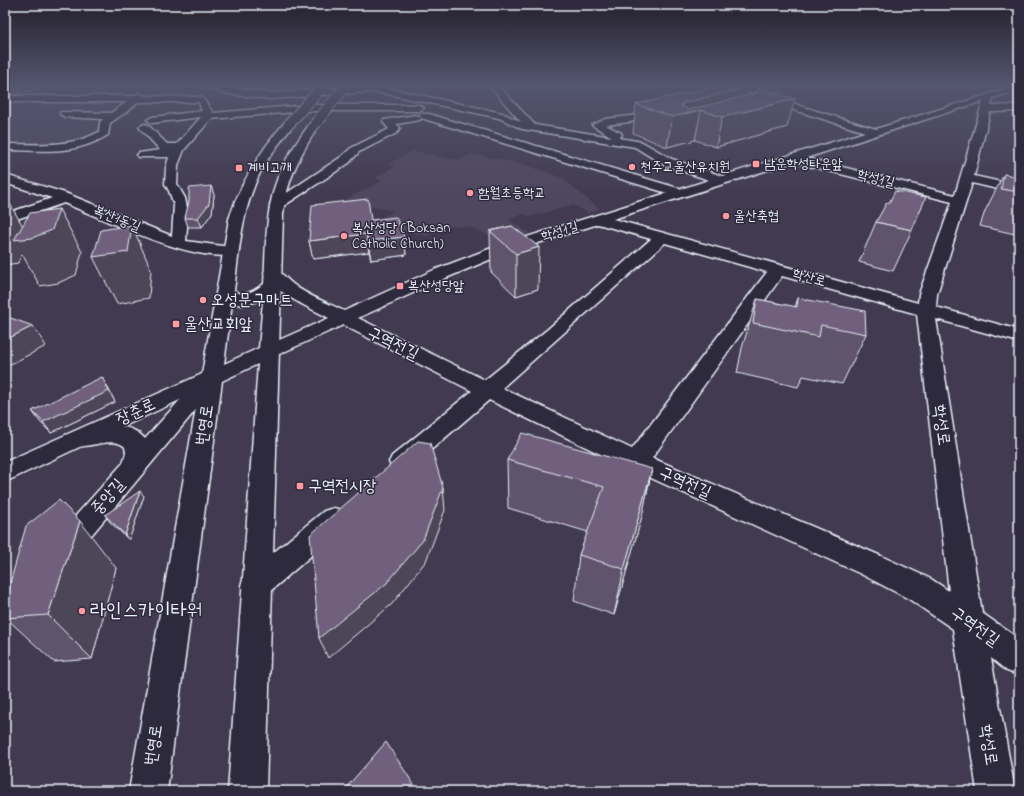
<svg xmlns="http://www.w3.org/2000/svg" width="1024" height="796" font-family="'Indie Flower','Poor Story',sans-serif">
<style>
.built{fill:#50465e}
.green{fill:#586b64;stroke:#a0aeae}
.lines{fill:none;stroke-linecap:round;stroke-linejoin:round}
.minor-casing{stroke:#e8f1f8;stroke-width:3}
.major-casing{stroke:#e8f1f8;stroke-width:3}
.minor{fill:#2f2a3d;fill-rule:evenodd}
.major{fill:#2f2a3d;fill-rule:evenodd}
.major-bridge-casing{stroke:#e8f1f8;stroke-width:12;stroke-linecap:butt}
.major-bridge{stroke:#2f2a3d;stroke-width:10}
.wall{fill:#60536c;stroke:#e8f1f8}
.shaded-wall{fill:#4e4458;stroke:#e8f1f8}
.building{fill:#70617d;stroke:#e8f1f8}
.poi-dot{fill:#ff9aa2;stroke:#2f2a3d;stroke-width:1.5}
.labels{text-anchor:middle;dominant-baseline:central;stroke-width:3;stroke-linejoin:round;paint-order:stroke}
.far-poi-label{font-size:14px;fill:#e8f1f8;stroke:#2f2a3d;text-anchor:start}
.far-street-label{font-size:14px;fill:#e8f1f8;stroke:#2f2a3d}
.poi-label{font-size:17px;fill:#e8f1f8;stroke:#2f2a3d;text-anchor:start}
.street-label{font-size:17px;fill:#e8f1f8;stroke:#2f2a3d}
.near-poi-label{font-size:20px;fill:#e8f1f8;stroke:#2f2a3d;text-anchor:start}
</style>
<rect width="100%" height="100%" fill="#423a50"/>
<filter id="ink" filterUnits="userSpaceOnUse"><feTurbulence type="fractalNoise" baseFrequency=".025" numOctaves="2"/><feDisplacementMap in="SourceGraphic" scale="8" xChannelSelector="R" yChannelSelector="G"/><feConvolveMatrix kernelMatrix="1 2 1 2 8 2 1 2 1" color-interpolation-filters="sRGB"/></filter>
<g filter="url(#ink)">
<path class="built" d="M133,98L111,116L104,133L70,147H5V100Z
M413,151L458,160L473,154L523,164L560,177L600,209L589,213L573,205L529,217L524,214L509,220L531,234L504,242L469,227L441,226L427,236L371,223L394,211L342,201L382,181L375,178L395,166L388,164Z"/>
<path class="green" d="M753,85C764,85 776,84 785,92L770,94Z"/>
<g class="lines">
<defs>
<path id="minor" d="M201,85H215L269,93L368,86L383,87L502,113L521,122L489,85H498L535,125L612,137L592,125L605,119L663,112L667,113L668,115L667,117L606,125L621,133L622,135L619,138L642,142L672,159L722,176L865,132L794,110L764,97V93H770L800,106L876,129L1019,85V90L993,98L991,106L1019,105V111L990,112L974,176L1019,186V194L972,183L937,294L936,307L1019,330V342L936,319L982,613L1019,639V675L1007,671L991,658L1015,791H977L953,629L909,599L861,574L627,467L489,400L410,468L401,471L392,468L389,462L392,456L472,391L343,325L275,356L268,358L261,356L258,352L261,348L329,318C305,305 279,296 264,273L266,269C279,266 284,278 294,285C308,296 328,303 344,311L434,270L489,249L667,193L421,118L420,116L421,114H429L681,189L709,180L664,165L635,147L522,129L499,118L383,93L368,92L269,99L223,93ZM983,101L955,195L806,158ZM793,162L952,202L919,294L918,303L613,219ZM598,224L651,239L548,329L485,380L358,318L446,278L501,255ZM665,243L767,272L632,449L502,388ZM782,276L917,314L949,591L931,579L881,556L652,458Z
M755,85L758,86V90L722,103L717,100Z
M140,93L144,96L202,97L213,113L307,105H419L424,108L419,111H307L211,119L184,150L178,165L177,184L185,198L188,213L186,241L237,248L239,251L237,254C194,265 105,219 64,203L5,223V214L52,198L5,183V175L65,193L172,236L174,205L169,191L165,184L166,168L169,157H139L137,155L139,153L160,150L139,127L144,124L148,125L167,144H177L201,117L152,123L147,120L152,117L202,111L199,102H138L129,110L110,123L108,135C74,156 43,150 5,150V144C38,144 69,148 99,132L100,122L103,119L65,117L60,114L61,112L111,113L127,102H5V96H133Z
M416,115L421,118L420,120L396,124L400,128L397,133L359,152L349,163L282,207H272L270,204L341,157L351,148L389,129L383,122L384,120Z
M212,370L219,372L223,377L219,382L74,556L64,560L54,556L50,548L54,540L123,463L126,453L125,447C113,435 86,450 71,446L67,440L71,434C93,427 128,418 145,439L205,372Z
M334,508L344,511L348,519L344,527L267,594L256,598L245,594L241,585L245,576L324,511Z"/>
<path id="major" d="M289,121L294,124C283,139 271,153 262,169C242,207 239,249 234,291C244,298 255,290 264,284C266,249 265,211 278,177C286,157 299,139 311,122H319L320,124C301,152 287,179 283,214L266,791H228L258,364L222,381L167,791H129L199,391L5,482V462L202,374L229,219C241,182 260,151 285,122ZM263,300L259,348L224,364L232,303L243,305Z"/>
</defs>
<use href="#minor" class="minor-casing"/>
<use href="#major" class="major-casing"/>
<use href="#minor" class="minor"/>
<use href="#major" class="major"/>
<defs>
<path id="major-bridge" d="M289,124L321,88
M315,124L344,88"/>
</defs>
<use href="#major-bridge" class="major-bridge-casing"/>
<use href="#major-bridge" class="major-bridge"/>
</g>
<path class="wall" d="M6,85H67L64,86H45L21,94H10Z
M750,87L748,95L787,127L716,147L695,140L667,147L633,133L636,104Z
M1004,174L1019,177V235L980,226L985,211Z
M211,186L214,195L212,213L202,227H188L185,218Z
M371,220L404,237L406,255L371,260L369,252L313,259L309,241Z
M876,222L912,230L893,271L859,262Z
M512,226L538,289L516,296L491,272L490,231Z
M798,298L866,334L842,384L803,376L798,387L737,373L742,348L757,299L795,307Z
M108,388L115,402L51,433L40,422L32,411Z
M507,460L652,469L642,516L614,615L574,601L579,555L588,532L508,508Z
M144,496L129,540L109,521L105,515Z
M116,568L92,659L54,662L6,618Z"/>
<path class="shaded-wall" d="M17,85H44L45,86L21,94Z
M750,87L744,112L795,99L787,127L716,147L722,117L701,110L695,140L667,147L672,117L683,103Z
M211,186L214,195L212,213L202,227L198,218Z
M5,195L29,237L59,209L82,252L76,275L58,283L40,286L22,254L18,263L5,265Z
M132,225L151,270L149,298L117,304L93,257Z
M366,234L369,252L313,259L309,241Z
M404,237L406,255L371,260L368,241Z
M539,247L538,289L516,296V254Z
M33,326L46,346L5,367V340Z
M102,377L115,402L51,433L43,422Z
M652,469L642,516L614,615L624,569Z
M443,488L445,510L426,561L392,604L328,658L319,638Z
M140,491L144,496L129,540L125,535Z
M80,521L116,568L92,659L48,615Z"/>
<path class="building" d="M724,85H744L750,87L683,103L681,106L688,110L766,91L795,99L722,117L701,110L672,117L636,104Z
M1004,174L1019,177V192L1001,189Z
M211,186L209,204L198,218H185L189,201V188Z
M895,191L926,197L912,230L876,222L887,202L889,203Z
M368,199L371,220L396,217L404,237L368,241L366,234L309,241L312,205Z
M59,209L52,230L32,238L14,240L30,213Z
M132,225L128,252L93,257L101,230Z
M512,226L539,247L516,254L490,231Z
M798,298L865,311L866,334L821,325L819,337L753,323L757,299L797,307Z
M5,316L33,326L5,340Z
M102,377L109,391L43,422L32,411Z
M522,433L652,469L624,569L579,555L604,487L507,460Z
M418,441L430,443L443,488L423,540L387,583L319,638L310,535Z
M140,491L125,535L105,515Z
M59,500L80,521L48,615L6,618L5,601L26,526Z
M386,742L418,791H345V789Z"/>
</g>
<linearGradient id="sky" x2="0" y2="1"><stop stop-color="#24202c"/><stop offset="0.43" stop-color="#54556f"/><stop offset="1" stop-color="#54556f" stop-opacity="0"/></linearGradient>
<rect width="1024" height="197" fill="url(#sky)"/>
<g class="poi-dot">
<rect x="752" y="160" width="8" height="8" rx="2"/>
<circle cx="632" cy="167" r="4"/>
<rect x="235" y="164" width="8" height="8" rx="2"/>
<circle cx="470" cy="193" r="4"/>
<circle cx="726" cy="216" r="4"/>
<circle cx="344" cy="236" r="4"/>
<rect x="396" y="282" width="8" height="8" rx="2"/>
<circle cx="203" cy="300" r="4"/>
<rect x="172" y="320" width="8" height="8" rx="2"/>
<rect x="296" y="482" width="8" height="8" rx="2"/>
<circle cx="82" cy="611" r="4"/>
</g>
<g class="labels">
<g class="far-poi-label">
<text x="764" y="164">남운학성타운앞</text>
<text x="640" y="167">천주교울산유치원</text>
<text x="247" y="168">계비고개</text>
<text x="478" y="193">함월초등학교</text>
<text x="734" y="216">울산축협</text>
<text x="352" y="228">복산성당 (Boksan<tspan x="352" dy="16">Catholic Church)</tspan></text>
<text x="408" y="286">복산성당앞</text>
</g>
<g class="far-street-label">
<text transform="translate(876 179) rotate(14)">학성1길</text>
<text transform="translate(117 219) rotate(22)">복산1동길</text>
<text transform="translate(560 232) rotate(-17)">학성1길</text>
<text transform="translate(809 278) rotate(16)">학산로</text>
</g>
<g class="poi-label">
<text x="211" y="300">오성문구마트</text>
<text x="184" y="324">울산교회앞</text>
<text x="308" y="486">구역전시장</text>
</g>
<g class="street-label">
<text transform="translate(393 344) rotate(26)">구역전길</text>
<text transform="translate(136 412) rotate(-25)">장춘로</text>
<text transform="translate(205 425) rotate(-81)">번영로</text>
<text transform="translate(941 425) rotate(82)">학성로</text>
<text transform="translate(685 483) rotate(24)">구역전길</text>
<text transform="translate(108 497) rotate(-49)">중앙길</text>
<text transform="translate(975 627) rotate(35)">구역전길</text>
<text transform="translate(154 745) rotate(-81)">번영로</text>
<text transform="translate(988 745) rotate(81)">학성로</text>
</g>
<g class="near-poi-label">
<text x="90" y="611">라인스카이타워</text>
</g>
</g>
<rect width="1024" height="796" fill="none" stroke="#2f2a3d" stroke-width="20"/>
<rect x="10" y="10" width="1004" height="776" fill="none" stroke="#e8f1f8" stroke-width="1.5" filter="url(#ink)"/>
</svg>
